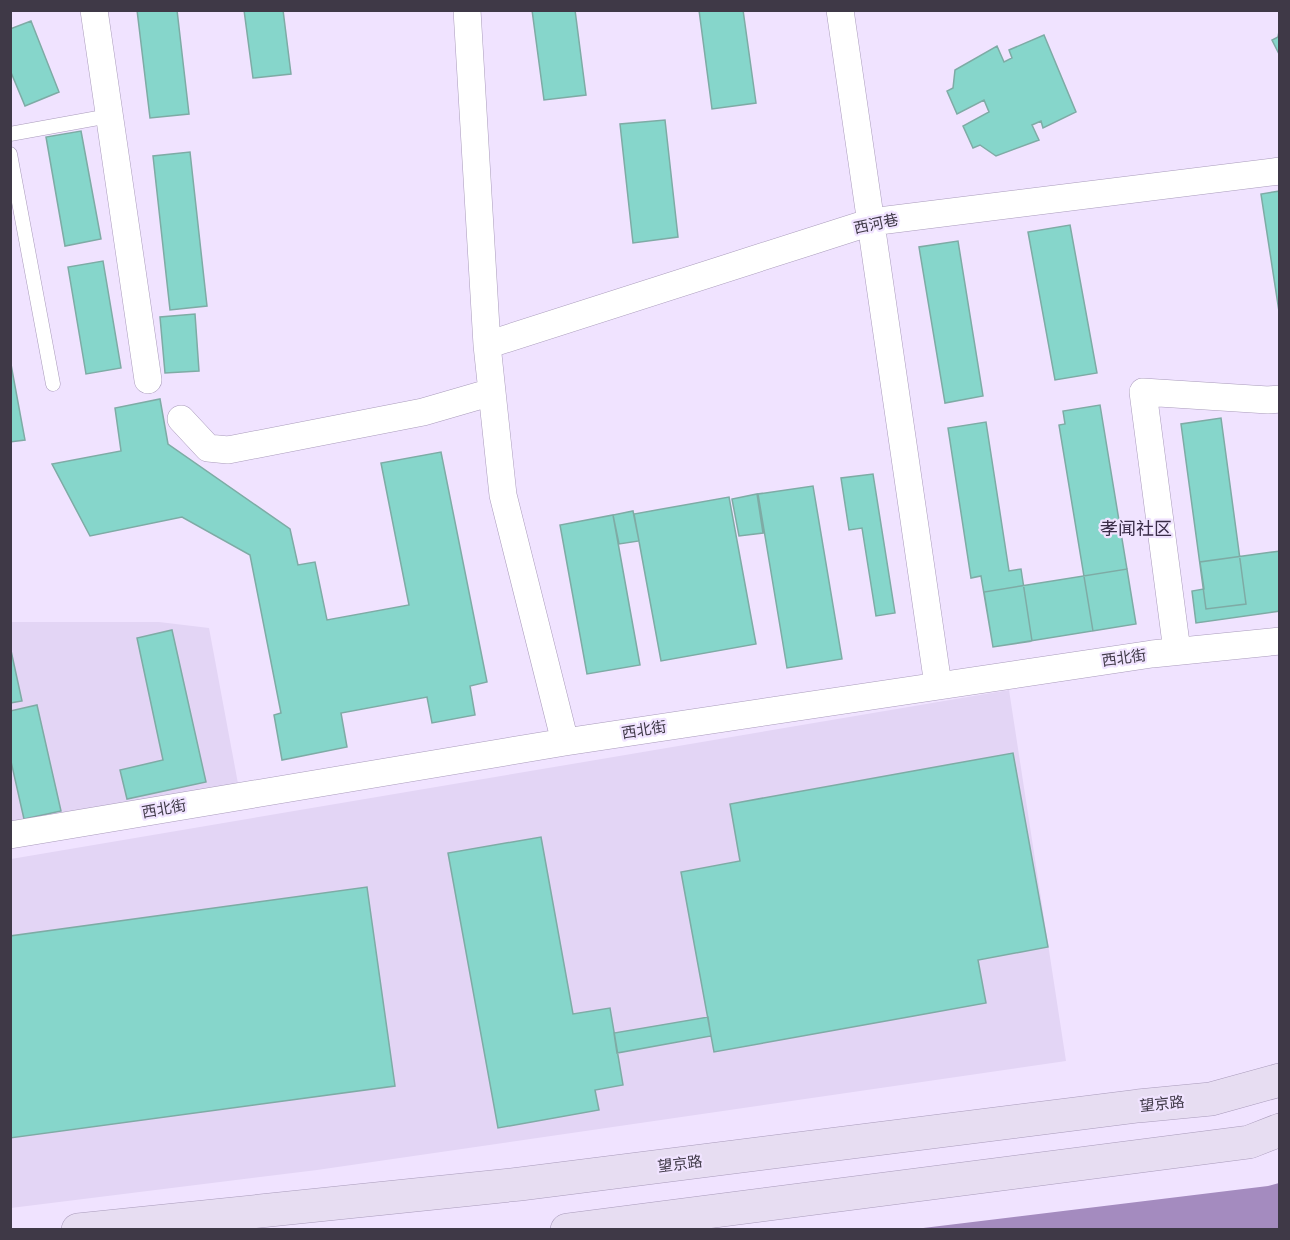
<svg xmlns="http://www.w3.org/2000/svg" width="1290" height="1240" font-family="'DM Sans','Noto Sans SC',sans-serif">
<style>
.built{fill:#e3d5f5}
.water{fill:#a48bbf}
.building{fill:#86d6cb;stroke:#7eaba5;stroke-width:1.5}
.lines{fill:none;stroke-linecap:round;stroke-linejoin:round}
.service-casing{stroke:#a99bbb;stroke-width:15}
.minor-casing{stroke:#a99bbb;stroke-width:28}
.secondary-casing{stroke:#a99bbb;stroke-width:34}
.service{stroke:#fff;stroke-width:14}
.minor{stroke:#fff;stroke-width:27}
.secondary{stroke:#e7ddf2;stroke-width:33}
.labels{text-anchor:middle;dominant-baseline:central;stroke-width:4.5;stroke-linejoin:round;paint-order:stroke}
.street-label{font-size:15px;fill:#3f3947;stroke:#f0e3ff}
.quarter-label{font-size:18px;fill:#3a2d48;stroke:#f0e3ff}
</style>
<rect width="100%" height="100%" fill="#f0e3ff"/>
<path class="built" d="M10,622H159L209,628L239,789L11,821Z
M1009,690L1066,1061L317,1170L11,1208V859Z"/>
<path class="water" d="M1279,1183V1229H915L1268,1186Z"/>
<path class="building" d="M137,10H177L189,114L150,118Z
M244,10H283L291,74L253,78Z
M532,10H575L586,95L544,100Z
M699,10H743L756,103L712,109Z
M31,21L59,92L25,106L10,70V29Z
M1280,26V56L1272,40L1278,37Z
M1044,35L1076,112L1043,128L1041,121L1032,125L1039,140L996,156L980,145L973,148L963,126L989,112L984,100L957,114L947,91L953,88L955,70L997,46L1004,62L1012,58L1009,50Z
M665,120L678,237L633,243L620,124Z
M81,131L101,239L65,246L46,137Z
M190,152L207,306L170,310L153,156Z
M1280,191V318L1261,194Z
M1070,225L1097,373L1055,380L1028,232Z
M958,241L983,396L945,403L919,247Z
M103,261L121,368L86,374L68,267Z
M195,314L199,371L165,373L160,317Z
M10,359L25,440L10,442Z
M160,399L168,444L290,529L298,565L315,562L327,620L409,605L381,463L441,452L487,682L470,686L475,715L432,723L427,697L341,713L347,747L282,760L274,715L281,713L250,555L182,517L90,536L52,464L121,451L115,408Z
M1100,405L1136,624L1093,631L1059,425L1065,424L1063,411Z
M1221,418L1246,604L1206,609L1181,424Z
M986,422L1009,571L1021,569L1032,641L993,647L981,576L971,578L948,428Z
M873,474L895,613L876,616L862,528L849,530L841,478Z
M813,486L842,659L787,668L758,494Z
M757,494L763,533L739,536L732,499Z
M729,497L756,644L661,661L634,514Z
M633,511L639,541L619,544L613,515Z
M613,515L640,665L587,674L560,525Z
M1280,551V611L1196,623L1192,591L1204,589L1200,562Z
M1127,569L1136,624L993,647L984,592Z
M172,630L206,782L127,799L120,770L163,760L137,638Z
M10,646L22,701L10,703Z
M37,705L61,811L24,819L10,757V711Z
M1013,753L1048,947L978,960L986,1003L714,1052L681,872L740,861L730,804Z
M541,837L573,1014L610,1008L623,1085L595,1090L599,1110L498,1128L448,853Z
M367,887L395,1086L10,1138V936Z
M708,1017L711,1036L617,1053L614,1033Z"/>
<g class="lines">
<defs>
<path id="service" d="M10,134L109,116
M10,154L53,384"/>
<path id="minor" d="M94,10L148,380
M467,10L487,345L503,495L565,742
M840,10L938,685
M487,345L871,222L1280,171
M181,419L208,448L228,450L423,412L492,392
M1177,651L1143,392L1268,400L1280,399
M10,835L565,742L1152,654L1280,641"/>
<path id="secondary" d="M78,1230L520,1184L1138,1106L1211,1099L1280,1080
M567,1230L1249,1142L1280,1130"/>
</defs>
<use href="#service" class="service-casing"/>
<use href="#minor" class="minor-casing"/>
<use href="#secondary" class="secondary-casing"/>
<use href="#service" class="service"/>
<use href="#minor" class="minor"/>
<use href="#secondary" class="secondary"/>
</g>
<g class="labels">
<g class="street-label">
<text transform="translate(876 224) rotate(-12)">西河巷</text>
<text transform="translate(1124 658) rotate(-8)">西北街</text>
<text transform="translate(644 730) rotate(-9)">西北街</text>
<text transform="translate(164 809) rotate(-10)">西北街</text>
<text transform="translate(1162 1104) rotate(-6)">望京路</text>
<text transform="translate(680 1164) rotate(-7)">望京路</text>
</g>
<g class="quarter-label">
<text x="1136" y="529">孝闻社区</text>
</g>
</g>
<rect width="1290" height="1240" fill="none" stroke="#3f3947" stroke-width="24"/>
</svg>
